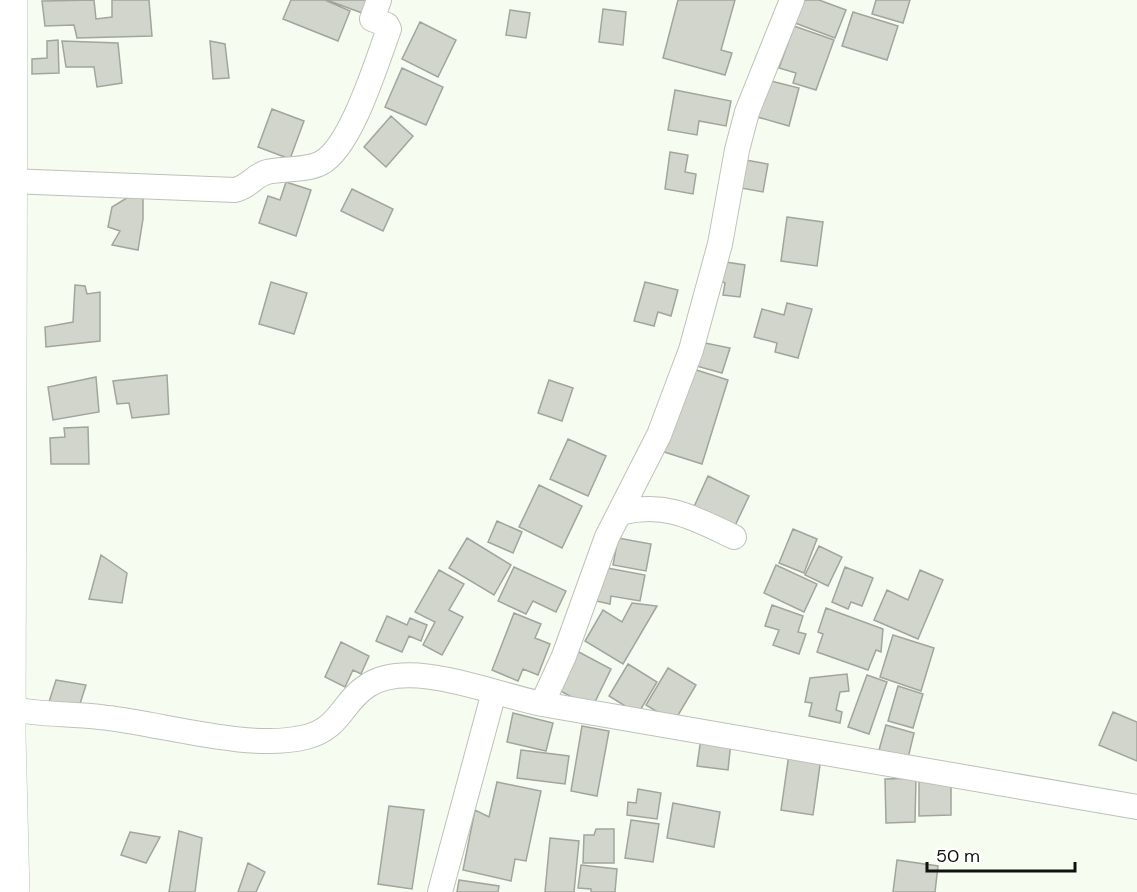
<svg xmlns="http://www.w3.org/2000/svg" width="1137" height="892" font-family="'DM Sans',sans-serif">
<style>
.building{fill:#d1d5cb;stroke:#a1a59c;stroke-width:1.5}
.lines{fill:none;stroke-linecap:round;stroke-linejoin:round}
.minor-casing{stroke:#bdc2b8;stroke-width:26}
.trunk-casing{stroke:#bdc2b8;stroke-width:34}
.minor{stroke:#fff;stroke-width:24}
.trunk{stroke:#fff;stroke-width:33}
</style>
<rect width="100%" height="100%" fill="#f7fcf1"/>
<path class="building" d="M94,0L96,19L112,17V0H149L152,36L77,38L74,25L45,26L42,1Z
M291,0H325L350,11L338,41L283,19Z
M327,0H367L362,13Z
M678,0H735L721,50L732,53L725,75L663,58Z
M804,0H819L846,10L835,38L795,23Z
M876,0H910L903,23L872,14Z
M603,9L626,12L623,45L599,42Z
M510,10L530,13L526,38L506,35Z
M853,12L898,26L887,60L842,46Z
M420,22L456,40L438,77L402,59Z
M794,26L834,40L816,90L793,83L796,73L779,68Z
M58,40L59,73L32,74V59L47,58V41Z
M62,41L118,43L122,83L97,87L94,67H66Z
M210,41L225,44L229,78L213,79Z
M402,68L443,87L426,125L385,107Z
M763,79L799,88L789,126L754,116Z
M675,90L731,101L726,126L699,121L697,135L668,130Z
M272,109L304,121L290,159L258,147Z
M391,116L413,136L386,167L364,147Z
M670,152L688,155L685,172L696,174L693,194L665,189Z
M740,159L768,164L763,192L735,187Z
M286,182L311,190L296,236L259,223L268,196L280,200Z
M143,188V219L138,250L112,245L120,231L108,227L112,207Z
M352,189L393,209L383,231L341,211Z
M787,217L823,222L817,266L781,261Z
M719,261L745,265L740,297L723,295L725,283L716,278Z
M271,282L307,293L294,334L259,324Z
M645,282L678,290L671,316L658,312L654,326L634,321Z
M75,285L85,286L87,294L100,292V341L46,347L45,327L73,322Z
M787,303L812,309L798,358L775,352L777,343L754,337L762,309L784,315Z
M700,342L730,348L722,373L693,365Z
M687,367L728,380L702,464L661,451Z
M167,375L169,414L132,418L129,403L117,404L113,381Z
M96,377L99,412L53,420L48,387Z
M549,380L573,388L562,421L538,413Z
M88,427L89,464H51L50,438L65,437L64,428Z
M568,439L606,456L588,496L550,479Z
M708,476L749,496L734,528L693,509Z
M539,485L582,506L562,548L519,527Z
M497,521L522,532L513,553L488,542Z
M793,529L817,539L804,573L779,563Z
M467,538L511,565L494,595L449,568Z
M618,538L651,544L646,571L613,565Z
M819,546L842,557L828,586L805,575Z
M101,555L127,573L122,603L89,599Z
M776,565L817,584L804,612L764,593Z
M514,567L566,591L556,612L533,601L526,614L498,601Z
M602,567L645,575L640,601L611,596L610,604L596,601Z
M845,567L873,578L862,606L851,602L848,609L832,602Z
M439,570L464,584L449,610L463,617L442,655L423,645L435,622L415,612Z
M920,570L943,580L918,639L874,620L887,590L908,600Z
M632,603L657,606L623,664L585,641L603,610L622,622Z
M772,605L803,616L798,632L806,634L799,654L773,645L779,630L765,626Z
M826,608L883,629L881,652L876,650L868,670L817,652L823,634L818,632Z
M514,613L541,624L535,638L550,644L538,675L523,669L518,681L492,670Z
M387,616L407,625L410,618L427,625L421,641L409,636L402,652L376,641Z
M893,635L934,648L921,691L880,677Z
M341,642L369,656L361,674L353,670L345,687L325,677Z
M575,650L611,669L592,708L555,688Z
M628,664L657,682L638,714L609,696Z
M668,668L696,685L674,722L646,705Z
M847,674L849,691L840,692L836,710L842,712L840,723L809,716L812,703L805,702L810,678Z
M867,675L887,682L869,734L848,727Z
M56,680L86,685L79,707L48,705Z
M898,686L923,694L913,728L888,721Z
M1113,712L1137,722V761L1099,745Z
M513,713L553,723L546,751L507,742Z
M886,725L914,733L908,758L879,750Z
M582,726L609,731L597,796L571,791Z
M701,738L731,742L728,770L697,766Z
M521,750L569,756L565,784L517,778Z
M789,754L821,758L813,815L781,810Z
M916,778L915,822L886,823L885,779Z
M919,779H951V815L919,816Z
M497,782L541,791L526,861L515,859L511,881L463,870L475,810L489,817Z
M638,789L661,793L657,819L627,815L628,802L636,803Z
M673,803L720,812L714,847L667,838Z
M389,806L424,810L412,889L378,884Z
M631,820L659,824L653,862L625,858Z
M596,829H614V863H583L584,835H594Z
M179,831L202,838L195,892H169Z
M130,832L160,837L146,863L121,855Z
M550,838L579,841L574,892H545Z
M897,860L938,866L935,892H893Z
M248,863L265,872L256,892H238Z
M581,865L617,869L615,892H591V889L578,888Z
M459,880L499,886L498,892H457Z"/>
<g class="lines">
<defs>
<path id="minor" d="M10,181L235,190C250,186 255,175 267,172C284,168 306,171 321,163C351,148 377,61 389,29L387,25L372,19L379,0
M620,513C665,501 694,518 734,537
M542,704L1137,807
M9,708C41,716 75,713 108,718C167,725 250,751 306,737C341,728 342,702 367,686C409,657 495,695 542,704L564,656L607,537L659,435L691,350L720,244L737,150L747,112L792,0
M440,892L494,692"/>
<path id="trunk" d="M11,0L9,736L13,892"/>
</defs>
<use href="#minor" class="minor-casing"/>
<use href="#trunk" class="trunk-casing"/>
<use href="#minor" class="minor"/>
<use href="#trunk" class="trunk"/>
</g>
<path d="M927 862v9h148v-9" fill="none" stroke="#11120f" stroke-width="3"/>
<text x="936" y="862" font-size="18" fill="#11120f" stroke="#ffffff" stroke-width="4.5" paint-order="stroke">50 m</text>
</svg>
